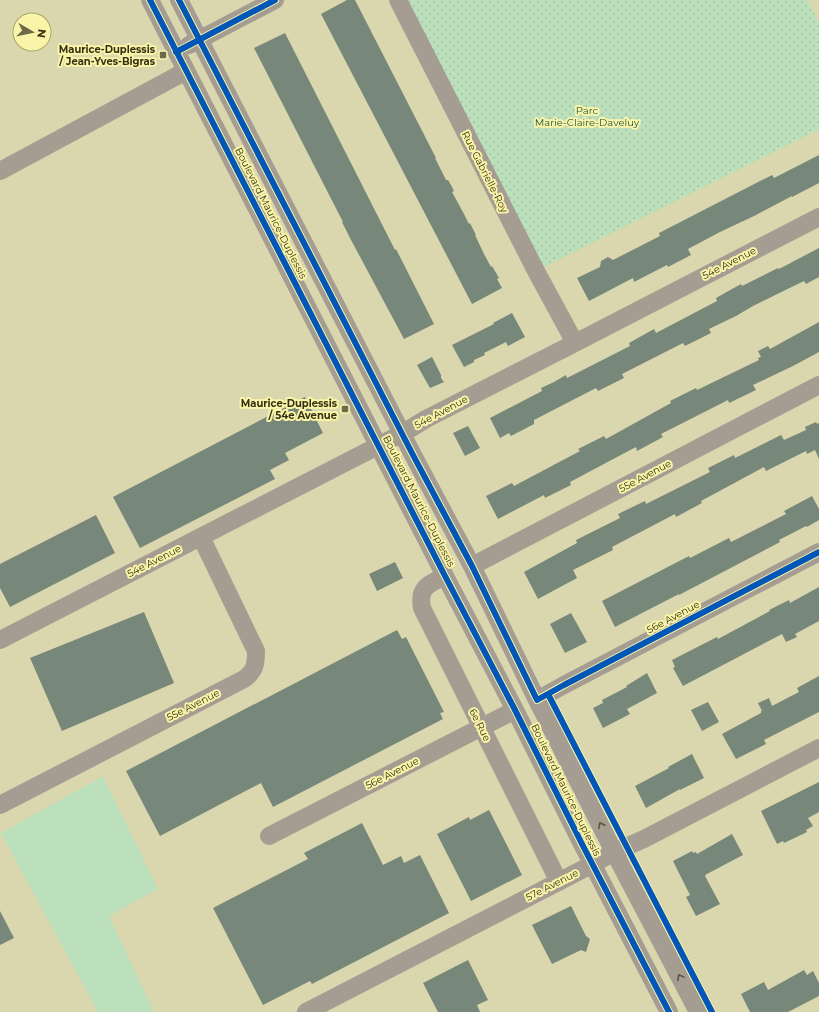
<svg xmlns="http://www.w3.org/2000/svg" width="819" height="1012" font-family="Montserrat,sans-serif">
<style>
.grass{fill:#bcdfbc}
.park{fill:url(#park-dots)}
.building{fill:#77877a}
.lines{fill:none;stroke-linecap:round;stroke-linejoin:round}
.minor{stroke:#a59c92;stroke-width:18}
.cycleway-casing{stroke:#faf4a9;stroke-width:8}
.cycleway{stroke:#0057b8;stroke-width:6}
.oneway{stroke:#5b563f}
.poi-dot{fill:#6d6a49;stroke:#faf4a9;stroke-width:1.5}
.labels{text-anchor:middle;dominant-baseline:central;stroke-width:4;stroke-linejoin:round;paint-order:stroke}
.poi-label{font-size:10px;font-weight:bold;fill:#333012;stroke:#faf4a9;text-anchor:end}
.park-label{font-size:10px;fill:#1f543f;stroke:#faf4a9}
.street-label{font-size:10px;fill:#333012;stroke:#faf4a9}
</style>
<defs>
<pattern id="park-dots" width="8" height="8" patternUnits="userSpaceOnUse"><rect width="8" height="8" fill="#bcdfbc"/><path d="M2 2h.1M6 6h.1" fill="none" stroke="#a2c0a1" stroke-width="1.8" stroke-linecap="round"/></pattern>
</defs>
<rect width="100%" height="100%" fill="#dad7ae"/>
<path class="grass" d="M103,776L158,889L109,916L154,1012H98L1,833Z"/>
<path class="park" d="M398,0H807L819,23V129L536,271Z"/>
<path class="building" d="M347,0H355L436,158H435L446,180H448L451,185L454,191L452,192L464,214L469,224L470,223L476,235H475L484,254L491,267L492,266L499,278L497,279L502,288L472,304L321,14Z
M285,33L395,250L396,249L434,324L404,339L350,238L342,222H343L254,48Z
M819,155V183L792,197V196L754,216L720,232L688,249L691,255L668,267L667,265L634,282L633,278L589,301L577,278L600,267L601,261L608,257L613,260L660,236L659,233L772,175L774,178Z
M819,248V277L806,284L804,281L753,306L736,316L709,329L711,333L685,346L683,343L622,374L624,378L598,391L596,388L534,420V424L511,436L509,433L500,438L490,418L542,391L541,388L554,382L566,375L567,378L630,346L629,343L654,329L656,333L717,301L716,298L741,284L742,286L778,268L779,269Z
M512,313L525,337L508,346L506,342L484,353L485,355L474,360V362L464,367L452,345L494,324L493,323Z
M819,322V352L793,366L753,385L756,390L729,403L728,400L661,434L663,437L637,451L636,447L570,482L571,485L545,498L544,495L498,519L486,496L512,483L514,486L580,451L578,449L604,436L606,439L671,403L670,401L696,388L697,390L759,360L758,358L761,357L758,351L768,346L770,349Z
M432,357L441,375V378L444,382L430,388L417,365Z
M305,397L323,433L285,453L289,460L270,470L275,479L140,548L113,497Z
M816,422L817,424L819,423V459L815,450L807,454L806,451L766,471L764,467L701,501L702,503L676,517L675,514L612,547L613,550L573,570L577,578L538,599L524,572L577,543L576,540L620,518L618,514L645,501L646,504L710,472L708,468L734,455L735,458L781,435L784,440L806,430L805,427Z
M468,426L480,448L465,456L453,433Z
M812,496L819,509V520L807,527L806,526L779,540L780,542L679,595V594L615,627L602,601L689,556L690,558L729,538L731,542L786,514L784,511Z
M96,515L115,553L10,607L0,588V564Z
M395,562L403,578L377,591L369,574Z
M819,587V621L795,634L797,637L786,642L782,634L683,686L673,668L675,667L672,660L717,637L718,639L770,611L769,610L789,600L790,603Z
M144,612L174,683L62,731L30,658Z
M571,613L587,642L565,653L550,624Z
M397,630L402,639L406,637L444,712L440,713L443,719L273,807L261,783L160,836L126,771Z
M647,673L657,693L627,709L630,714L603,728L593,708L603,703L602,700L627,687L626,686Z
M819,676V712L764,740L766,744L736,759L722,734L761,713V711H762L758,703L769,698L772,706L799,692L797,688Z
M708,702L719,722L702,731L691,710Z
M692,754L704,778L680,790V789L646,808L635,786L669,768L668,767Z
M819,782V812L808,818L813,826L806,830L807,832L784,843L783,841L777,844L761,811Z
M489,810L522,875L471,901L437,834L469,817L470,820Z
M362,823L383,865L401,856L404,863L420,855L449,913L312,984L310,981L263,1005L213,908L308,859L304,853Z
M732,834L743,855L705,875L706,876H705L720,904L696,916L686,897L690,895L673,861L692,851L693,853L696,852L697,854Z
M571,906L586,936L590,939L586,952L581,950L552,964L532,925Z
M0,911L14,938L0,945Z
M468,960L488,1000L477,1005L480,1012H438L423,983Z
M804,970L807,975L813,971L819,983V996L788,1012H750L741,994L764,982L768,990Z"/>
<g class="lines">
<path class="minor" d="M150,0L445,576L515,710L582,844L669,1012
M179,0L413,455L472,566L537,700L614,852L698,1012
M398,0L536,271L575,343
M189,45L275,0
M0,171L186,71
M472,566L819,385
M445,576C429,584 418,587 422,608L559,882
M0,640L403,433L426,419L575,343L819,217
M537,700L564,685L819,552
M0,805L244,679C255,671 256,664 256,651L201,537
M269,836L515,710
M306,1012L593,864L614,852L644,839L819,748"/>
<defs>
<path id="cycleway" d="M150,0L445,576L515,710L582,844L669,1012
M179,0L413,455L472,566L537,700L564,685L819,552
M176,52L275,0
M548,694L712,1012"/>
</defs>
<use href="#cycleway" class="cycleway-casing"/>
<use href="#cycleway" class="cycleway"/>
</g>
<defs><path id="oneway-chevron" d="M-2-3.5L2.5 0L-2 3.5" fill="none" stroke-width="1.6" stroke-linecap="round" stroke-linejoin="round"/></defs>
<g class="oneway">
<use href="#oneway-chevron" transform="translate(601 825) rotate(-117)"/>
<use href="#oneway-chevron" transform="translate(680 977) rotate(-118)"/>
</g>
<g class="poi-dot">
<rect x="159" y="51" width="8" height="8" rx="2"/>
<rect x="341" y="405" width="8" height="8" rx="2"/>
</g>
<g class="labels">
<g class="poi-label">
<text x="155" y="49">Maurice-Duplessis<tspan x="155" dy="12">/ Jean-Yves-Bigras</tspan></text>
<text x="337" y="403">Maurice-Duplessis<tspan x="337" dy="12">/ 54e Avenue</tspan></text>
</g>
<g class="park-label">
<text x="587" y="110">Parc<tspan x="587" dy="12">Marie-Claire-Daveluy</tspan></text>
</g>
<g class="street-label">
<text transform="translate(485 172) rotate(63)">Rue Gabrielle-Roy</text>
<text transform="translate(271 213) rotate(63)">Boulevard Maurice-Duplessis</text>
<text transform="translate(729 263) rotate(-27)">54e Avenue</text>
<text transform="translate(441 412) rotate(-28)">54e Avenue</text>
<text transform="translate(645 476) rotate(-28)">55e Avenue</text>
<text transform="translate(419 501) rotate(63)">Boulevard Maurice-Duplessis</text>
<text transform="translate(154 561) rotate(-27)">54e Avenue</text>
<text transform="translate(673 617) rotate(-28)">56e Avenue</text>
<text transform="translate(193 705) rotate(-27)">55e Avenue</text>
<text transform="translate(480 725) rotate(63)">6e Rue</text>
<text transform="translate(392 773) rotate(-27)">56e Avenue</text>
<text transform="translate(566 790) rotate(64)">Boulevard Maurice-Duplessis</text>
<text transform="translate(552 885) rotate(-27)">57e Avenue</text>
</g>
</g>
<g transform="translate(32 32) rotate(99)"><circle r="19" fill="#faf4a9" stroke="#aaa66d"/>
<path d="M0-3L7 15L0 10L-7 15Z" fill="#6d6a49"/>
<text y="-6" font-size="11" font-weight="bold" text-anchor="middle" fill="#333012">N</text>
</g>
</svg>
